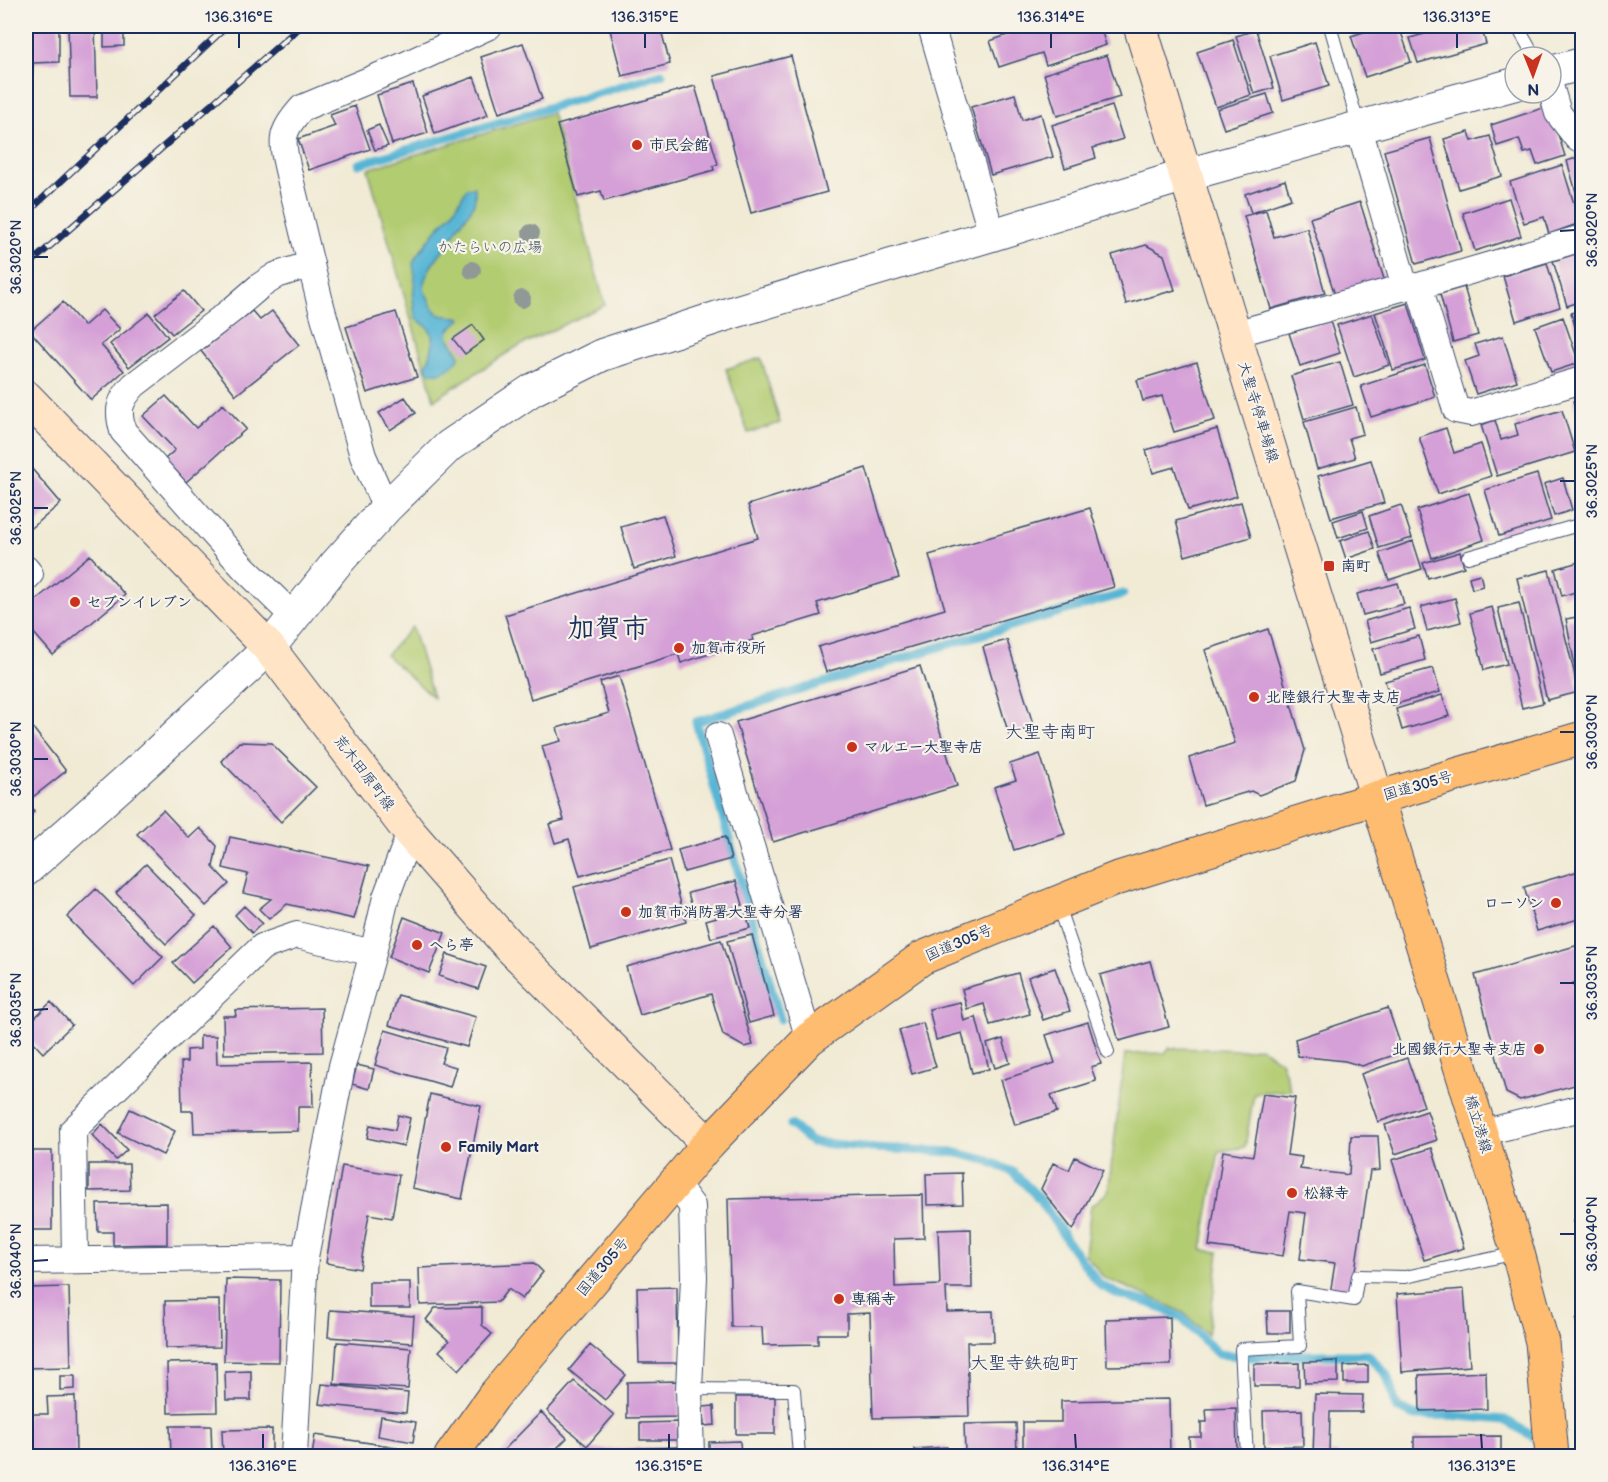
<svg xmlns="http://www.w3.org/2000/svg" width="1608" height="1482" font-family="'Balsamiq Sans','Klee One',sans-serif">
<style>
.green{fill:#b2cc71;stroke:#667e68;stroke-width:1.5}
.water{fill:#56b5d5;stroke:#38729a;stroke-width:1.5}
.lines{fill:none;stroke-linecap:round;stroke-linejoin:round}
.stream{stroke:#56b5d5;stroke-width:9}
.building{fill:#d5a0d7}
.service-casing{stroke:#3b4b70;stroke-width:14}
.minor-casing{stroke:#3b4b70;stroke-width:28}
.tertiary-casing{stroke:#3b4b70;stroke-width:34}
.secondary-casing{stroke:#3b4b70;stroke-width:35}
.primary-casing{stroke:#3b4b70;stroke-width:35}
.trunk-casing{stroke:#3b4b70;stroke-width:35}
.service{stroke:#fff;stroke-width:12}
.minor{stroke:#fff;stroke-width:26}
.tertiary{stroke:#fff;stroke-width:32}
.secondary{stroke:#ffe4c6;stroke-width:33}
.primary{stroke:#febc70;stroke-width:33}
.trunk{stroke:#febc70;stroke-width:33}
.rail-casing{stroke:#1b2f5e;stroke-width:7}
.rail{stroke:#f7f3e8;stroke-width:4.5;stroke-dasharray:14;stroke-linecap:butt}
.tree{fill:#909996}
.ticks{fill:none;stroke:#1b2f5e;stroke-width:2}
.poi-dot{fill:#c8321e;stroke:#f7f3e8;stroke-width:2}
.labels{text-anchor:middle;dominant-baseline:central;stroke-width:4.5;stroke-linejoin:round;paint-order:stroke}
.poi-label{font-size:15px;font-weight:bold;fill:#1b2f5e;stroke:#f7f3e8;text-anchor:start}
.park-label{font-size:15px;fill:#415663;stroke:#f7f3e8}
.street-label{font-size:15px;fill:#1b2f5e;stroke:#f7f3e8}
.quarter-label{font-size:18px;fill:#1b2f5e;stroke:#f7f3e8}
.town-label{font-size:27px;font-weight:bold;fill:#1b2f5e;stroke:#f7f3e8}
.neatline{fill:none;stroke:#1b2f5e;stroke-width:2}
.ticks-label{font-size:15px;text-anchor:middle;fill:#1b2f5e}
</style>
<rect width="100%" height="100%" fill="#f7f3e8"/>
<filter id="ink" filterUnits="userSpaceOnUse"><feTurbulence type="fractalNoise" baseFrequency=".0167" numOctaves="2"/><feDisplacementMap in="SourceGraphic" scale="12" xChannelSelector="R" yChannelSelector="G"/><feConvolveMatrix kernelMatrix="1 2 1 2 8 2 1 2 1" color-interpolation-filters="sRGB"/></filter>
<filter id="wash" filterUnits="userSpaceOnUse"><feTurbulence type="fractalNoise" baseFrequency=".008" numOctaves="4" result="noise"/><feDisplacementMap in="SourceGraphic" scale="24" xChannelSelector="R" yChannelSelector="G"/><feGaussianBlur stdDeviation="1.35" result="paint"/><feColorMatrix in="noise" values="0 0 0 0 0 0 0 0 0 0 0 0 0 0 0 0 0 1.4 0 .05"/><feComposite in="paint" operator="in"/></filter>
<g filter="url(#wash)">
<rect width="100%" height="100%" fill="#f1ebd5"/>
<path class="green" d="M552,113L605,305L515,348L434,400L368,169Z
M761,358L780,423L748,433L726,369Z
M412,627L433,697L386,655Z
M1260,1047L1281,1061L1291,1090L1254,1093L1245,1147L1219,1151L1202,1250L1219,1252L1208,1335L1184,1313L1157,1300L1104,1278L1085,1254L1091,1206L1108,1192L1125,1054L1165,1053L1169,1048L1246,1050Z"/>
<path class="water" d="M474,187C479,202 469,213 460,224C457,228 456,232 453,236C445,250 422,271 424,289C425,293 428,297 430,302C436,318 444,316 459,317L461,319L449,330L448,336L460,356C455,366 442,375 431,373L426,368L427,362L430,357L433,343V336L427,326L416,319L415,316L413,299L415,276L413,264L416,257L438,228L453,212L467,188Z"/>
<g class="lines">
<path class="stream" d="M359,164L662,74
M780,1019L696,722L962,640L1123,594
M791,1125L811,1142L873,1148L953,1152L986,1160L1013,1172L1040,1199L1070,1245L1100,1285L1120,1295L1150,1303L1182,1318L1218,1354L1254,1357L1285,1355H1368L1387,1375L1397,1408L1416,1416L1449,1415L1505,1420L1543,1442"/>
</g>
<g id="blocks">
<path class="building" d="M42,26H59V62L33,63L32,84H26V28H42Z
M68,26H95L97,97H70Z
M104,26H124V46L104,47Z
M609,26H660L670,64L622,76Z
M1012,26H1100L1106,45L1046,65L1042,53L999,67L990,41L1010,34L1008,27Z
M1227,26H1248L1229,32Z
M1382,26H1399L1411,62L1365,77L1351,36Z
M1452,26H1481L1486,44L1418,63L1410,38Z
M1256,30L1274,88L1254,94L1236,36Z
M1233,40L1251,95L1216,107L1197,52Z
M1315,42L1329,86L1283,100L1270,56Z
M523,43L542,99L499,113L481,57Z
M1107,55L1120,97L1057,116L1044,74Z
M791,56L827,192L751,213L714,76Z
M474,77L488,115L435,134L422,96Z
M413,84L428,133L392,144L377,95Z
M695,86L718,164L713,166L714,170L604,201L601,191L578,197L557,125Z
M1015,94L1022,120L1041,114L1053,157L991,175L971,107Z
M1267,94L1273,113L1224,129L1217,109Z
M355,106L370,149L309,170L298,139L335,126L330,115Z
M1112,106L1123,139L1093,148L1096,158L1065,168L1052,125Z
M1549,106L1565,156L1537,165L1532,151L1524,153L1519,139L1497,146L1491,125Z
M379,125L388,146L375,150L367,130Z
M1469,132L1472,141L1490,136L1502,176L1459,189L1444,139Z
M1430,138L1461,251L1416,264L1384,151Z
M1582,156V213L1567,161Z
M1562,165L1580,223L1549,234L1544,217L1524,223L1510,182Z
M1285,180L1291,199L1251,213L1245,194Z
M1509,198L1521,236L1475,251L1463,213Z
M1360,202L1384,279L1335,295L1310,218Z
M1266,210L1274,237L1307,228L1325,293L1271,309L1244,216Z
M1146,245L1164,255L1175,290L1126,304L1112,255Z
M1582,252V301L1567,306L1553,261Z
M1547,263L1560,307L1516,321L1503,276Z
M1464,287L1478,335L1453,342L1440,294Z
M184,291L201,311L172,334L155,314Z
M63,302L84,326L102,310L120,329L101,345L124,371L91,400L30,331Z
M1408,303L1425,360L1393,370L1375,313Z
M1582,309V345L1581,346L1571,313Z
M252,311L260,320L272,311L299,345L236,395L201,351Z
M396,312L417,377L367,393L346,327Z
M149,313L168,337L129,367L110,344Z
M1372,314L1389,365L1354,377L1337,325Z
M1563,317L1579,363L1551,372L1535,327Z
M1330,321L1340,353L1300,366L1289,333Z
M473,325L484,340L465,354L453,339Z
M1503,336L1517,381L1476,394L1465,361L1479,356L1475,344Z
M1197,362L1215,420L1174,432L1162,396L1143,401L1137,380Z
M1340,362L1353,405L1304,419L1291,376Z
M1425,365L1435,397L1371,417L1361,386Z
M166,396L196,428L223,404L246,429L186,482L165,459L175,450L143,416Z
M405,397L416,413L390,430L379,413Z
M1582,398V429L1573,401Z
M1356,407L1363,434L1349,438L1355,458L1317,469L1304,422Z
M1562,410L1575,452L1497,476L1481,425L1495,420L1501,440L1518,435L1515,424Z
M1446,428L1454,453L1481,444L1491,476L1438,494L1419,437Z
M1217,429L1237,496L1188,510L1174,467L1153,473L1146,450Z
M1371,460L1384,503L1331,518L1318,476Z
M26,462L61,503L27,532L26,530Z
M866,468L899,578L817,603L821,615L752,636L753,640L681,663L678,654L531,699L505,615L758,538L748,505Z
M1537,474L1551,520L1499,536L1485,490Z
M1563,478L1572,510L1554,516L1544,484Z
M1469,493L1484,540L1432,558L1417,510Z
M1241,502L1251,537L1185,556L1176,521Z
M1401,505L1412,538L1379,548L1369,516Z
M1090,508L1114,587L826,672L818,647L945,609L929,555Z
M1363,511L1368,528L1338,538L1333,521Z
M663,515L676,556L634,569L621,527Z
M1369,531L1375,549L1346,559L1340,541Z
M1413,541L1422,569L1389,580L1379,553Z
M1460,552L1464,567L1428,578L1423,563Z
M90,555L125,595L53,655L26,624V608Z
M1582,561V590L1562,596L1555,569Z
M1549,570L1579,692L1547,700L1517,578Z
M1480,574L1483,586L1472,589L1469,577Z
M1398,583L1404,604L1363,615L1357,594Z
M1455,598L1461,622L1427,631L1421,607Z
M1519,603L1543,703L1522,708L1498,608Z
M1492,607L1507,664L1484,670L1470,613Z
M1409,608L1415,629L1371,642L1365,621Z
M1582,616V676L1577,677L1566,619Z
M1268,629L1305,750L1296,781L1259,795L1251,791L1203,805L1189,758L1235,743L1205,650Z
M1419,636L1425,660L1380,673L1373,649Z
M1007,640L1034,727L1009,735L983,647Z
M920,666L957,786L773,842L736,722Z
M1433,668L1440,692L1392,705L1385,681Z
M619,676L670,850L580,876L569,839L555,843L549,824L564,820L542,746L561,741L557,728L609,713L600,682Z
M1442,695L1449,716L1402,730L1396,709Z
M26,719L66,771L33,797L26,787Z
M239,742L271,743L316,787L281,822L221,761Z
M1040,754L1065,834L1014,850L994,787L1016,780L1010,764Z
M26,801L34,812L26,819Z
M163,810L189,838L200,828L217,846L213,867L229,884L206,906L137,834Z
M230,837L369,866L354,919L287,904L269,919L259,909L271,899L243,893L248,874L223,868Z
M725,837L731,859L684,872L678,850Z
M669,860L686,922L591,949L574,887Z
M146,864L196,915L166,944L116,893Z
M1582,870V918L1537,931L1524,887Z
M736,881L743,905L695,917L688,893Z
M96,889L163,957L134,986L67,917Z
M244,906L262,923L252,933L235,915Z
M745,909L750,928L711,938L706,920Z
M404,917L445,933L429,973L389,957Z
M214,926L232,947L192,983L173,963Z
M752,935L774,1016L749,1023L727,941Z
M721,940L753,1045L744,1047L723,1035L711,994L640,1015L626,967Z
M1582,944V980L1573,983L1582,1016V1083L1520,1100L1506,1093L1475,975Z
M447,954L486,967L478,989L439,976Z
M1150,961L1169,1027L1119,1041L1100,975Z
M1055,968L1070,1011L1043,1020L1028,977Z
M1018,973L1030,1014L990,1025L984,1004L967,1009L962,989Z
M398,995L476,1017L467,1047L389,1025Z
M51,1002L72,1025L43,1053L26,1035V1026Z
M960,1002L964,1021L976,1017L989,1069L972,1073L962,1033L936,1040L929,1009Z
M322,1008L323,1052L224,1054L223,1016H236L235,1010Z
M1388,1008L1403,1052L1362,1066L1345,1061L1298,1056L1295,1039Z
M1088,1022L1101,1064L1091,1067L1096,1081L1051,1095L1057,1112L1015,1125L1001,1080L1055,1063L1046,1035Z
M923,1023L936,1067L912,1074L899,1030Z
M385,1030L446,1048L441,1063L456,1067L450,1087L375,1065Z
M200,1036H216L217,1064L312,1062L313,1107H298V1131L194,1133L193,1111H182L181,1062H187V1050L200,1049Z
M1003,1039L1010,1063L995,1068L987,1044Z
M1407,1058L1424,1106L1378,1122L1361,1074Z
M357,1065L374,1069L369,1089L352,1084Z
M430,1094L481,1106L462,1199L412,1188Z
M1263,1094L1295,1098L1287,1155L1302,1157L1300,1169L1349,1175L1351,1136H1378L1380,1170L1370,1171L1351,1297L1330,1294L1335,1263L1300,1259L1306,1213L1290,1211L1283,1256L1209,1246L1223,1151L1253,1156Z
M130,1109L175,1131L163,1155L118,1133Z
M1427,1111L1437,1140L1395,1154L1385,1125Z
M398,1115L410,1118L404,1146L367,1138L370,1125L395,1130Z
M102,1124L127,1150L116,1160L92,1135Z
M1432,1148L1464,1248L1424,1260L1392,1160Z
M26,1151H52V1230H26Z
M1075,1157L1103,1170L1073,1230L1041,1189L1053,1163L1069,1170Z
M89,1164H129L130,1190L89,1191Z
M342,1166L399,1175L392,1218L369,1214L360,1269L326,1263Z
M962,1173L963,1204L927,1205L926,1174Z
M923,1195L924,1238L894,1239L895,1287L940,1285L938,1230L971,1229L972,1288H946L947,1312L993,1311L994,1342H967L969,1416L873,1418L870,1313L847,1314V1334H818V1344L763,1345L762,1327H731L728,1199Z
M167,1203V1244L113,1245V1232H98L97,1204Z
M1582,1218V1254L1573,1220Z
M534,1263L543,1272L522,1299L508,1289L498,1302L420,1305L419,1268Z
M226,1279L280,1280L279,1362L224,1361Z
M369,1282H410V1308H369Z
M69,1287L71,1367L26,1368V1288Z
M677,1287L678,1363H639L637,1288Z
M1464,1289L1470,1366L1402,1372L1397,1294Z
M219,1300L220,1347L166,1348L165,1301Z
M482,1307V1325L492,1334L459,1370L439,1351L449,1341L426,1320L435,1308Z
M330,1310L414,1316L412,1343L328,1337Z
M1267,1311H1290V1333H1268Z
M1170,1317L1171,1365L1107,1366L1106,1319Z
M1576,1320H1582V1344Z
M337,1342L411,1348L408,1389L334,1384Z
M590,1345L626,1375L605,1400L569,1370Z
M1338,1361V1382L1305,1383L1304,1362Z
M216,1362L217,1412L168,1413L167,1363Z
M1299,1363V1386H1254V1364Z
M1368,1365V1383H1344V1366Z
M251,1371V1400H226L225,1372Z
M1486,1372L1487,1409L1420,1411L1419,1375Z
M60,1376H75V1389L60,1390Z
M574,1381L614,1415L587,1446L547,1411Z
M679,1381V1417L627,1418V1382Z
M322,1384L408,1393L406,1413L319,1404Z
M1315,1394L1363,1395L1362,1412H1330L1329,1453H1338L1337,1456H1313Z
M75,1396L76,1456H35V1455H26V1414H48L47,1397Z
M736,1397H775V1434H736Z
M1169,1399L1170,1456H1023V1422H1061V1401Z
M714,1406L715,1425L704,1426L703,1407Z
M1236,1408L1237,1456H1190L1189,1437H1201V1422H1207L1206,1409Z
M1302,1410L1303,1446L1264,1447L1263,1411Z
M541,1412L567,1438L555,1450L538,1456H505L501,1453Z
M381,1416L416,1422L413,1442L378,1436Z
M677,1422V1440H640V1423Z
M1016,1423L1017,1456H990V1453H965L964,1424Z
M170,1426H211L212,1456H171Z
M272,1429V1456H223L222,1430Z
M315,1435L397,1447L396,1456H312Z
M1501,1436V1456H1414V1437Z
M740,1441L741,1456H709V1442Z
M679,1447V1456H583V1450Z
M947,1447L948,1456H915L914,1449Z
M1264,1453H1303V1456H1264Z
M822,1454H847V1456H822Z"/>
</g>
</g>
<g filter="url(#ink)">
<use href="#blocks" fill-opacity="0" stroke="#3b4b70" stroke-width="1.5"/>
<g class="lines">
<defs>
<path id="service" d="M1330,26L1359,127
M1517,26L1529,47L1531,57
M1468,557L1582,524
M1057,903L1108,1052
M689,1389L794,1390L799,1456
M1247,1456L1241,1349L1300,1346L1297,1291L1354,1300L1358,1276L1405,1277L1517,1253"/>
<path id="minor" d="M931,26L992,235
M1551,89L1558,113L1577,138L1582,141
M1359,128L1405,287
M1419,286L1456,410L1471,413L1582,380
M1234,334L1405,287L1419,286L1582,238
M386,508L363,456L321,306L288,170C281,140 280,132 302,108L403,66L489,26
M26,569L30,574L26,578
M294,617L244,568L123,431C117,410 119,401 134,385L232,310L260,286L277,275L311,264
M718,736L809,1039
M1481,1133L1582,1108
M675,1183L692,1206L694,1277L689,1389L691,1456
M75,1259L73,1130L262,947L297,935L373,953
M26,1261L305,1257
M294,1456L305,1257L342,1066L373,953L386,897L410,833"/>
<path id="tertiary" d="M1551,72L1582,64
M26,870L147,762L269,648L335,565L386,508L449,446L532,390L602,355L731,313L992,235L1186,175L1515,84"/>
<path id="secondary" d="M1140,26L1377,798
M26,397L269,648L410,833L508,945L708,1144"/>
<path id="primary" d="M1377,798L1518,1253L1542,1342L1552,1456"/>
<path id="trunk" d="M451,1456L493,1397L708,1144L809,1039L922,958L1115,879L1377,798L1582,738"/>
</defs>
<use href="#service" class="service-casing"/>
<use href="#minor" class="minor-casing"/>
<use href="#tertiary" class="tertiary-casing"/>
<use href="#secondary" class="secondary-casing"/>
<use href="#primary" class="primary-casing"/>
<use href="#trunk" class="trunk-casing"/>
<use href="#service" class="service"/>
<use href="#minor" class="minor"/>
<use href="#tertiary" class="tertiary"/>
<use href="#secondary" class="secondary"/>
<use href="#primary" class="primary"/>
<use href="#trunk" class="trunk"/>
<defs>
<path id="rail" d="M26,214L227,26
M26,267L301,26"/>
</defs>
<use href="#rail" class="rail-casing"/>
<use href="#rail" class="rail"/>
</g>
<g class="tree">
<circle cx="531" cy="233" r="9"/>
<circle cx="472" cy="270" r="9"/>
<circle cx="522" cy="299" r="9"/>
</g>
</g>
<path class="ticks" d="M239,33V48M645,33V48M1051,33V48M1457,33V48M1560,231L1575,230M33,257H48M1560,481H1575M33,508H48M1560,732H1575M33,759H48M1560,983H1575M33,1010L48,1009M1560,1234H1575M33,1261L48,1260M263,1434V1449M669,1434V1449M1075,1434L1076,1449M1481,1434L1482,1449"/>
<g class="poi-dot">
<circle cx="637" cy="145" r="6"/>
<rect x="1323" y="560" width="12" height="12" rx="3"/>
<circle cx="75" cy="602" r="6"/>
<circle cx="679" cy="648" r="6"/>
<circle cx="1254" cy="697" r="6"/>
<circle cx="852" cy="747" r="6"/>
<circle cx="1556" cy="903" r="6"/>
<circle cx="626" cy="912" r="6"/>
<circle cx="417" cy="945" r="6"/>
<circle cx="1539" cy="1049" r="6"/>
<circle cx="446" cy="1147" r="6"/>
<circle cx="1292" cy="1193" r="6"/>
<circle cx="839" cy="1299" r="6"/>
</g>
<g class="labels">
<g class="poi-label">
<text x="649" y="145">市民会館</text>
<text x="1341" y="566">南町</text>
<text x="87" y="602">セブンイレブン</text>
<text x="691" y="648">加賀市役所</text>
<text x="1266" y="697">北陸銀行大聖寺支店</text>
<text x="864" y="747">マルエー大聖寺店</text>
<text x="1544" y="903" text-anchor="end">ローソン</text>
<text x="638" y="912">加賀市消防署大聖寺分署</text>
<text x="429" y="945">へら亭</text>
<text x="1527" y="1049" text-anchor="end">北國銀行大聖寺支店</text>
<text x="458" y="1147">Family Mart</text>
<text x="1304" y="1193">松縁寺</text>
<text x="851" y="1299">専稱寺</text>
</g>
<g class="park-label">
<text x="490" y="247">かたらいの広場</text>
</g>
<g class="street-label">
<text transform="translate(1258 412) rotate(73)">大聖寺停車場線</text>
<text transform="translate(364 773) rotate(53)">荒木田原町線</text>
<text transform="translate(1418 786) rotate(-16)">国道305号</text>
<text transform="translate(959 943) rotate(-23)">国道305号</text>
<text transform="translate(1478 1124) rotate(73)">橋立港線</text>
<text transform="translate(603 1267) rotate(-50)">国道305号</text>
</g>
<g class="quarter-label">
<text x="1050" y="732">大聖寺南町</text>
<text x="1024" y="1363">大聖寺鉄砲町</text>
</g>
<g class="town-label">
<text x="608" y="629">加賀市</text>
</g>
</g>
<rect width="1608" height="1482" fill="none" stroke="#f7f3e8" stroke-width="66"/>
<g transform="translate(1533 75) rotate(179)"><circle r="28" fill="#f7f3e8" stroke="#9fa5b1" stroke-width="1.5"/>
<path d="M0-4.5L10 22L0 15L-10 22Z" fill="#c8321e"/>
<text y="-9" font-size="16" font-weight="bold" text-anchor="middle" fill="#1b2f5e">N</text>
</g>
<rect x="33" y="33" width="1542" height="1416" class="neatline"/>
<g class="ticks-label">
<text x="239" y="22">136.316°E</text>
<text x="645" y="22">136.315°E</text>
<text x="1051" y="22">136.314°E</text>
<text x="1457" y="22">136.313°E</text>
<text transform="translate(1592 230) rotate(-90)" y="5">36.3020°N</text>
<text transform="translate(16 257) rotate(-90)" y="5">36.3020°N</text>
<text transform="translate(1592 481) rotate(-90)" y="5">36.3025°N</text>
<text transform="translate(16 508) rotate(-90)" y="5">36.3025°N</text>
<text transform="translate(1592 732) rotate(-90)" y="5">36.3030°N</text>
<text transform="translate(16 759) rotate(-90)" y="5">36.3030°N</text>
<text transform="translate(1592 983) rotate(-90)" y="5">36.3035°N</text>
<text transform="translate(16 1010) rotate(-90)" y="5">36.3035°N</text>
<text transform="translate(1592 1234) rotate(-90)" y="5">36.3040°N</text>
<text transform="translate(16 1261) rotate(-90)" y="5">36.3040°N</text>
<text x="263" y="1471">136.316°E</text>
<text x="669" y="1471">136.315°E</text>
<text x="1076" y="1471">136.314°E</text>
<text x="1482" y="1471">136.313°E</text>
</g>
</svg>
